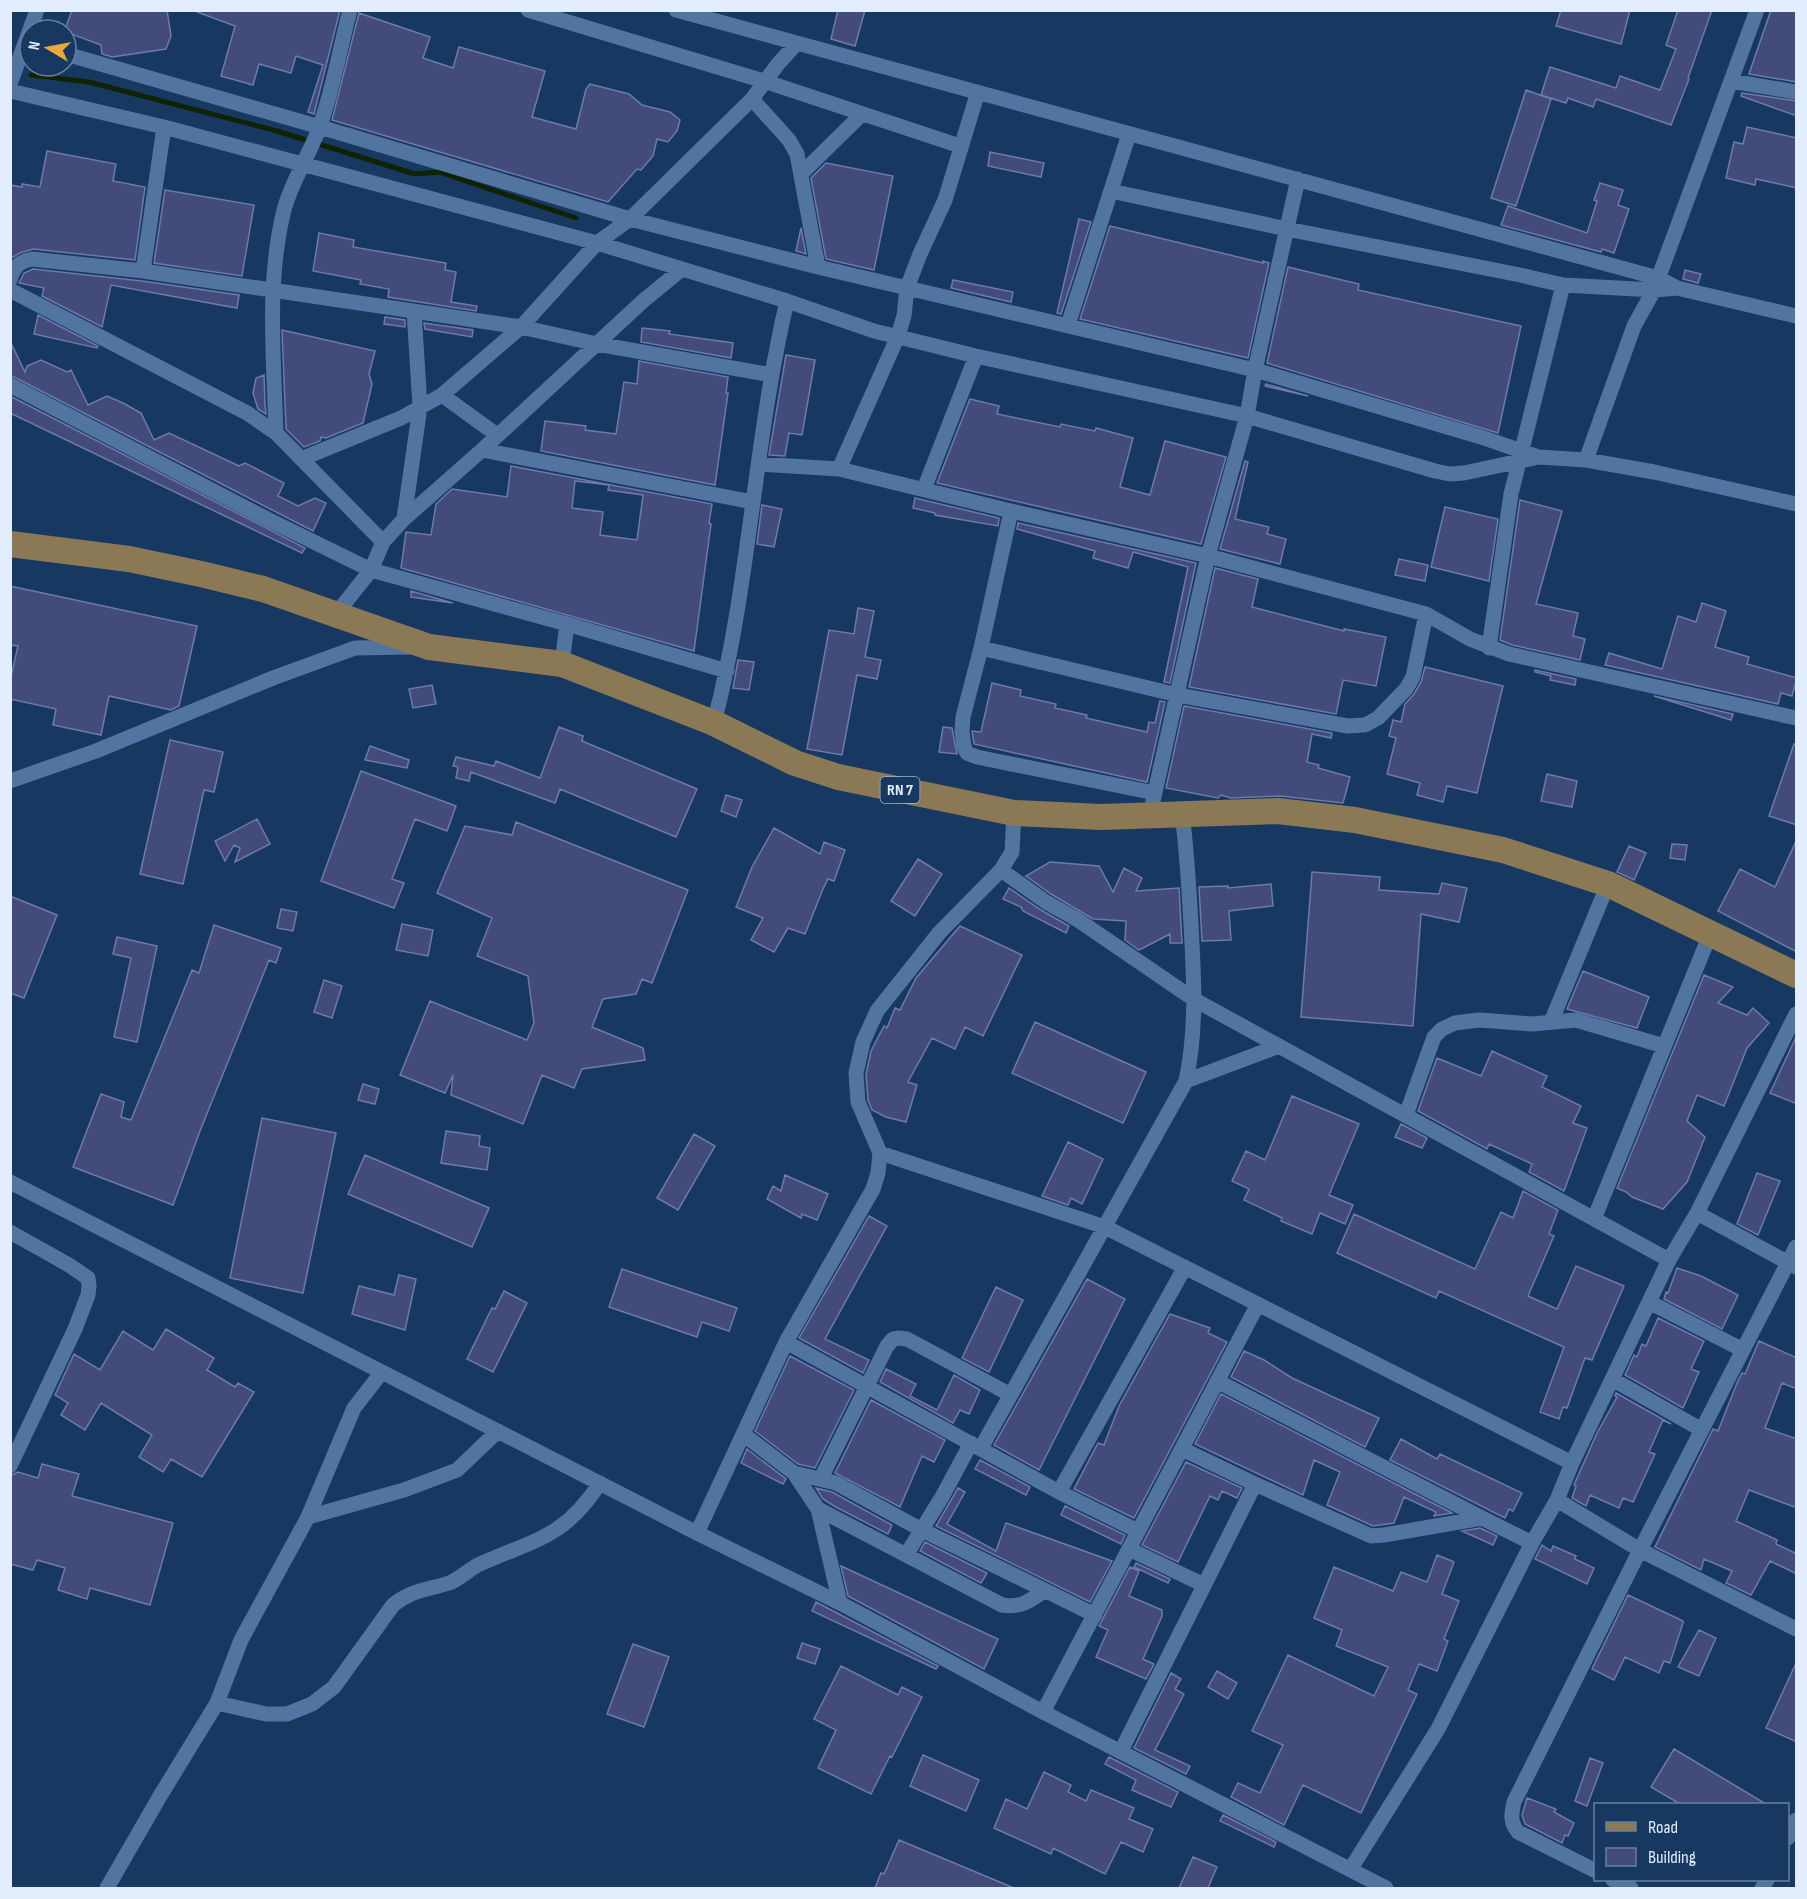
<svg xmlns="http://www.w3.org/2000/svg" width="1807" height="1899" font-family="'Sofia Sans Condensed',sans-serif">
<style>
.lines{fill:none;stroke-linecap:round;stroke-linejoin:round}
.stream{stroke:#0f2302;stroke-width:5}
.building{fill:#434b7b;stroke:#6e79ad;stroke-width:1.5;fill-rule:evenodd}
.street{stroke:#5174a0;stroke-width:15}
.primary{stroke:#8b7956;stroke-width:26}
.labels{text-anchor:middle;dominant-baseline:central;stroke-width:4.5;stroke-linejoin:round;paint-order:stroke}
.shield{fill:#173860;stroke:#a5b7ce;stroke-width:1.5}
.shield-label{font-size:16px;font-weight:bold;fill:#e2edfd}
</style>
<rect width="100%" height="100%" fill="#173860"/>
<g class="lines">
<path class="stream" d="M31,75L89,82L277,131L415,174L439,172L576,218"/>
</g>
<path class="building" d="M72,10H167L171,36L166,49L112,57L102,54L101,45L66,32L65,30Z
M197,10H340L314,114L308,112L323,65L296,56L291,73L259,64L253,85L221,76L235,26L197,12Z
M838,10H865L855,46L831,39Z
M1561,10H1630L1621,44L1556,26Z
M1678,10H1712L1688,78L1689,79L1671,125L1596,99L1593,107L1568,98L1566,103L1541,95L1550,67L1616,88L1620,76L1660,90L1676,49L1666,45Z
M1771,10H1797V82L1749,74Z
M359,13L430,37L423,58L453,68L459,47L545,71L532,117L576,129L586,89L590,84L629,94L642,105L670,112L680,120L677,131L668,142L657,139L653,156L641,170L637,169L608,202L332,120Z
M1526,90L1551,99L1516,206L1491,198Z
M1742,93L1797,101V116L1741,96Z
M1747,127L1797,138V188L1756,179L1755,185L1726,178L1734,142L1743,144Z
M47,151L116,164L113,181L145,187L135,260L33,249L20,253L10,259V185L22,187V184L40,187Z
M990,152L1044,163L1041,177L988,166Z
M826,163L893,176L874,270L826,259L811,178Z
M1600,183L1623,190L1618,205L1629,209L1614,253L1602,249L1601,252L1501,225L1508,206L1587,233L1597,201L1594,200Z
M165,190L254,205L242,276L154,263Z
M1079,219L1091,222L1061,314L1057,313Z
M1110,226L1263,263V261L1269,263L1248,358L1080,319Z
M801,228L806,254L796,251Z
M319,233L354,240L353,247L446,263L445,270L456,272L451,302L477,306L476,311L388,297L389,289L360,284L361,280L313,271Z
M1288,267L1359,284L1358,290L1521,326L1498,433L1267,363Z
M33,269L142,281L239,295L237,308L111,285L102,327L42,296L44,288L19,283L24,273Z
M1685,270L1701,274L1698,283L1683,279Z
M953,280L1013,292L1011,302L951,288Z
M38,315L98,346L97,348L34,334Z
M385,317L405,320V327L384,324Z
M424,323L473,330L472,337L425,329Z
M642,328L670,331L669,334L733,343L731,358L641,342Z
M282,330L375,351L369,374L372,384L363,423L326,438L321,437L320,441L304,447L286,429Z
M10,341L25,372L27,366L41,360L67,372L71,370L88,405L107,396L123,403L141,413L154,440L169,433L239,466L245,463L284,483L278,496L298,506L315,498L326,503L313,531L10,375Z
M786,355L815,360L802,435L789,433L785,456L769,455Z
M639,361L728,377L726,393H728L715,485L541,451L545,421L586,426L585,430L616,434L624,382L637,384Z
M264,375L265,405L266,414L258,409L253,393L256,378Z
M1266,384L1308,396L1265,386Z
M10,396L305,548L302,553L10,413Z
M970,399L999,406L997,414L1060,427L1061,424L1095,431L1096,428L1133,438L1120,487L1150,495L1165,441L1226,457L1201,544L937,483Z
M1245,461L1248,462L1235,519L1269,527L1267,534L1286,539L1280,564L1220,549Z
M511,466L712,504L709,523L711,524L694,651L401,568L406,532L431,535L436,504L452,489L507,497ZM575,481L609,485L608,490L643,495L637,540L600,535L603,512L572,508Z
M915,498L999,518L998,526L935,515V513L913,508Z
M1520,500L1562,511L1536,604L1578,613L1573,636L1585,639L1580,660L1512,645L1500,640Z
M762,505L782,509L774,547L757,544Z
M1445,507L1498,519L1489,581L1431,567Z
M1018,523L1196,563L1170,683L1164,682L1188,567L1133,552L1128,568L1093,558L1095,551L1017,529Z
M1399,559L1428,565L1425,581L1395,575Z
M1215,568L1258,579L1252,607L1344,631V629L1386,637L1376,686L1343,680L1336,714L1189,687Z
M10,586L197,626L179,706L171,710L109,696L101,735L53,725L56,709L10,699V681L18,646L10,645Z
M411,591L453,603L411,597Z
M1702,603L1726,611L1715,647L1749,657L1747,664L1797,678L1792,696L1781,693L1778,704L1605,665L1609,653L1662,669L1678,616L1696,622Z
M858,608L874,611L865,657L881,660L877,679L857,675L842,755L807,749L829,630L854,634Z
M738,660L754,662L749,690L733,688Z
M1425,667L1503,686L1477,793L1447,786L1443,802L1417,795L1420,783L1387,774L1396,738L1389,736L1393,720L1401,722L1405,704L1414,694L1421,682Z
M1535,670L1576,679L1575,685L1550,680L1551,676L1535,672Z
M992,683L1021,690L1020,696L1056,704L1055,708L1087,715L1086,718L1147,732L1149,722L1155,723L1160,701L1165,702L1147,782L974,744L972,731L981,732Z
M432,685L436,704L413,708L409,689Z
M1654,696L1733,714L1731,720Z
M1184,706L1332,733L1331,738L1312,734L1307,762L1319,765L1318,768L1350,777L1343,803L1280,796L1231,798L1221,795L1218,798L1166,788Z
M559,727L583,736L582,741L697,789L676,837L560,789L555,803L471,772L469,781L456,778L458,767L453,766L456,757L494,766L496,761L540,778Z
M943,727L952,728L957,754L939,752Z
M170,740L223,752L214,792L204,790L183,884L140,874Z
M1794,744L1797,745V825L1769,816Z
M370,746L409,760L407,768L365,760Z
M361,771L456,806L447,831L415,819L392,879L404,883L394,908L321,881Z
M1547,774L1577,781L1572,807L1541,801Z
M726,795L742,800L736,817L721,811Z
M257,819L270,844L235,862L240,848L234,845L225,861L215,841Z
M516,822L688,890L652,983L642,979L636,994L603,999L592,1027L643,1048L645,1060L582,1069L574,1088L542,1075L523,1124L451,1095L453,1075L445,1093L400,1075L430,1001L527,1040L534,1023L528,976L477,956L492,918L437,893L465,826L512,835Z
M774,828L820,854L824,842L845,850L834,881L828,879L823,889L805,934L788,928L774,952L751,940L763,918L736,907L752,867Z
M1797,839V952L1718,911L1740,869L1775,887Z
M1672,844L1687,845L1685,860L1670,858Z
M1629,846L1646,853L1634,880L1617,872Z
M918,859L942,874L915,916L891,901Z
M1050,862L1099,866L1113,892L1124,868L1142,878L1136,891L1179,888L1182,943H1170V934L1139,950L1125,940L1126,921L1093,919L1051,894L1026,876Z
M1312,872L1380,877L1379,890L1439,894L1442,883L1467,888L1459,922L1421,914L1413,1026L1301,1017Z
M1271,884L1273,906L1229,911L1231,940L1202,941L1199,887L1228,886V888Z
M1009,888L1041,910L1069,926L1066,933L1023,911L1021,907L1003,899Z
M10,896L57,915L24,998L10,993Z
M281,909L297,912L293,931L277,928Z
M402,924L433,930L428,956L396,950Z
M214,925L281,948L276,963L269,960L200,1131L173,1205L73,1167L101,1094L124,1102L121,1117L131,1120L192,970L199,973Z
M960,926L1022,955L983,1036L965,1027L955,1049L932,1038L908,1082L917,1085L906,1122L886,1117L872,1110L868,1100L866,1074L871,1051L884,1026L887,1028L895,1008L900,1010L916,978Z
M117,937L157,946L137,1042L114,1037L131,958L113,954Z
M1583,971L1649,997L1637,1028L1567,1009Z
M1704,975L1733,987L1718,1003L1747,1015L1753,1008L1769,1023L1747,1048L1724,1106L1697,1095L1687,1121L1705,1137L1687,1182L1663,1209L1632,1197L1626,1192L1617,1188Z
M324,980L342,986L332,1018L314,1012Z
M1035,1022L1146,1072L1123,1123L1012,1073Z
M1797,1035V1104L1770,1093Z
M1492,1051L1547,1076L1542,1087L1581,1106L1573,1123L1587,1128L1564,1191L1529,1172L1532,1164L1489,1144L1487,1149L1418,1111L1437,1058L1481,1076Z
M363,1084L379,1089L375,1104L358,1100Z
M1292,1096L1359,1124L1329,1195L1353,1205L1345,1224L1320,1213L1312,1234L1281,1221L1282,1218L1244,1200L1249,1189L1232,1181L1246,1151L1265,1160Z
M262,1118L336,1133L303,1293L230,1278Z
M1401,1124L1427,1138L1422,1148L1395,1137Z
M446,1131L480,1136L479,1146L490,1148L487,1170L441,1163Z
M694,1134L715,1146L678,1210L657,1198Z
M1068,1142L1103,1159L1082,1204L1071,1198L1068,1205L1042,1196Z
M365,1155L489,1208L472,1247L348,1194Z
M1757,1173L1780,1181L1758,1235L1737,1224Z
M785,1175L828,1194L817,1220L802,1214L801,1218L767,1199L773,1186L781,1191Z
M1523,1191L1558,1210L1549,1234L1554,1236L1528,1296L1557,1309L1576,1266L1624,1286L1592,1360L1585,1358L1567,1408L1563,1407L1559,1419L1540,1412L1564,1347L1439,1291L1436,1298L1337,1253L1354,1214L1475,1269L1501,1212L1513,1218Z
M869,1216L887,1226L825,1339L869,1360L863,1373L799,1338Z
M1677,1268L1701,1276L1738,1295L1722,1329L1664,1299L1666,1292L1668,1293Z
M622,1269L737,1308L729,1331L702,1322L697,1337L609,1307Z
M399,1275L416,1279L405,1330L352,1314L359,1286L394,1295Z
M1087,1279L1125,1299L1039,1470L994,1445Z
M996,1287L1023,1300L989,1372L962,1358Z
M504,1291L527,1303L493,1372L467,1359L492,1308L495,1309Z
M1170,1314L1210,1328L1208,1333L1227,1342L1134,1518L1074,1489L1098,1443L1104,1445L1119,1406Z
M1658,1318L1704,1341L1691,1369L1699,1372L1683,1408L1625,1375L1634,1355L1637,1357L1642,1344L1646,1346Z
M166,1329L214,1358L207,1370L235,1387L238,1383L254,1392L202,1477L171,1459L163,1472L139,1457L152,1435L101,1403L85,1430L61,1415L68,1403L55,1395L74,1354L100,1370L123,1331L153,1350Z
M1759,1341L1797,1358V1389L1782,1383L1765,1428L1797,1439V1508L1749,1490L1736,1521L1777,1540L1776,1544L1797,1554V1574L1770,1561L1751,1595L1726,1583L1732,1571L1704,1559L1701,1570L1655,1547L1713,1429L1718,1431L1737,1383L1742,1373L1745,1374Z
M1244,1351L1264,1360L1292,1378L1379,1418L1365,1447L1231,1377Z
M790,1356L854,1390L815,1468L798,1464L755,1431Z
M886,1369L916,1384L910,1396L937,1410L954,1375L980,1390L969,1414L960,1410L953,1423L880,1382Z
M1616,1393L1671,1424L1663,1420L1649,1452L1655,1454L1633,1502L1623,1498L1619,1508L1590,1495L1586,1506L1572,1498L1576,1486L1574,1485L1597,1433L1617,1397L1615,1396Z
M1221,1394L1452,1513L1434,1516L1436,1512L1404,1497L1394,1523L1373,1526L1327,1505L1340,1472L1314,1460L1303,1495L1195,1444Z
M871,1400L945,1440L934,1462L922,1456L900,1507L835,1473Z
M1401,1439L1437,1459L1440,1454L1522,1493L1513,1511L1509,1509L1505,1518L1390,1460Z
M747,1449L786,1479L783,1484L741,1463Z
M980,1460L1030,1487L1026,1495L975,1469Z
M1186,1462L1242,1488L1237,1498L1222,1491L1218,1500L1210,1496L1178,1562L1142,1545Z
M42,1464L79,1474L72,1496L173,1523L150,1605L90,1588L87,1599L58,1590L65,1568L37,1560L33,1570L10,1564V1476L18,1472L38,1478Z
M816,1488L832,1492L892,1525L888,1534L834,1506L823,1499Z
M958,1488L965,1492L947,1524L996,1551L1006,1523L1112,1561L1090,1602L936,1526Z
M1065,1506L1125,1535L1121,1544L1061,1515Z
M1480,1528L1497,1536L1493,1545L1462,1531Z
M925,1542L987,1573L981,1583L920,1551Z
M1542,1545L1551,1551L1553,1546L1576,1556L1575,1559L1594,1568L1587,1584L1535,1559Z
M1437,1555L1454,1562L1442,1594L1459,1601L1444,1639L1448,1641L1437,1671L1419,1664L1408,1690L1417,1694L1361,1813L1303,1785L1284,1825L1231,1797L1238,1783L1260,1793L1283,1745L1252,1731L1288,1655L1374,1696L1388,1667L1336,1646L1342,1630L1314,1618L1334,1567L1393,1591L1401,1572L1427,1582Z
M1136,1563L1170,1579L1168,1583L1134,1567Z
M841,1566L998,1639L984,1669L848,1596Z
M1130,1567L1139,1571L1129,1596L1162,1610V1616L1143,1659L1154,1664L1146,1679L1096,1657L1108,1630L1099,1626Z
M1628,1595L1683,1621V1623L1670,1663L1664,1661L1659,1673L1625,1657L1614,1680L1592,1669Z
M816,1602L938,1666L936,1669L812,1611Z
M1699,1630L1716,1638L1699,1676L1678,1667Z
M802,1643L820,1649L815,1664L797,1658Z
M633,1644L669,1657L644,1727L607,1714Z
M1797,1661V1742L1766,1728Z
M841,1666L898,1695L902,1687L922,1697L892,1757L890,1756L871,1794L818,1768L836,1730L814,1719Z
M1217,1671L1237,1683L1228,1699L1208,1687Z
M1171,1673L1181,1679L1175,1689L1184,1694L1155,1750L1190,1766L1186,1774L1134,1748Z
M1674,1749L1766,1804H1680L1651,1787Z
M923,1755L979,1780L966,1811L910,1786Z
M1109,1757L1178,1792L1171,1807L1132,1790L1136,1780L1105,1764Z
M1590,1758L1603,1763L1587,1806L1575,1801Z
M1044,1772L1071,1785L1068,1792L1086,1801L1091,1790L1134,1808L1129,1819L1153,1829L1143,1852L1121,1842L1105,1874L1053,1848L1051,1854L994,1828L1006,1799L1027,1809Z
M1527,1798L1556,1809L1554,1812L1574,1823L1568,1836L1565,1835L1562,1843L1525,1824L1522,1815Z
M1223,1815L1276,1842L1274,1847L1220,1821Z
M899,1840L1014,1888H875L881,1873L884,1874Z
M1193,1857L1217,1867L1208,1888H1179Z"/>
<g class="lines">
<path class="street" d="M528,10L764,81L960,146
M676,10C1003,102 1331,188 1658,278L1677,288L1796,316
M66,54L320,127L630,219L818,267L1255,370L1481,437L1539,457
M1731,81L1796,92
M10,84L37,10
M10,91L164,127L597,243L787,301L874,331L976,356L1247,416L1435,471L1450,474L1464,473L1539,457L1586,460L1654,472L1796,504
M752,99L789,140L797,154L818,267
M801,174L862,114
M1111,191L1287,229L1520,275L1563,285L1654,290L1677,288
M143,271L164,127
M10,280C14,267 18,262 32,259L143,271L521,327L597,243L630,219L752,99L778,64L796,44
M10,290L247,413L276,433L383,542
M1068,325L1129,134
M10,385L269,520L371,570L567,624L727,671
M442,395L497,435
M276,433C274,359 266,282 284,210C292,180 310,154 320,126C333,89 340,48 350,10
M482,450L753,502
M301,459L401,418L442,395L521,327L597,344L772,375
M1586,460L1634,326L1654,290L1757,10
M759,464L839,469L1011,511
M839,469L898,336L904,316L907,288L920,254L945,200L977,95
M924,489L976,356
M404,519L420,407L414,311
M336,614L371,570L383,542L404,519L482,450L643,301L682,269
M981,648L1178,695L1348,726L1365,725L1378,718L1406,689L1413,677L1426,614
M1489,648L1511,494L1563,285
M562,664L567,624
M714,723C750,585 754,440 787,301
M10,781L96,751L273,678L355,648L412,647
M1155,793L977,757L967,753L964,747L962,731L963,717L981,648L1011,511L1208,556L1426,614L1470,639L1509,654L1796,718
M1153,801L1208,556L1247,416L1255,370L1298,179
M1001,870L1046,902L1078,920L1195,1000L1669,1260
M1551,1022L1608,884
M1186,1081L1279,1046
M1406,1115L1434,1037L1442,1029L1455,1023L1479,1020L1532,1024L1576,1020L1664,1046
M880,1153L1105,1227L1572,1463
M10,1182L697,1533L840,1603L1043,1712L1386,1888
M1697,1213L1796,1267
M1594,1219L1711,932
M10,1232L69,1265L88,1278L89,1286L88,1295L75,1329L10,1466
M1649,1302L1743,1350
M786,1342L1059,1492L1138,1531
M1612,1379L1702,1430
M1217,1381L1482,1518
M743,1434L794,1473L818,1509L840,1603
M981,1448L1186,1081C1197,1029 1194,978 1191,925C1189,888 1187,851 1182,814
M1182,1449L1255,1484L1371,1536L1384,1535L1482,1518L1532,1543L1557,1500L1572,1463L1669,1260L1697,1213L1796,1014
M794,1473L836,1483L922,1530L1095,1615
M821,1478L887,1346L893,1339L898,1338L907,1339L1011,1395
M1059,1492L1185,1267
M1557,1500L1640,1550L1796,1629
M818,1509L1002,1605C1021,1608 1030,1601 1044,1591
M308,1517L404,1490L457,1470L498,1431
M697,1533L786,1342L873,1189L878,1173L880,1153L858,1102L856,1073L863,1042L877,1011L939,933L1001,870L1012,852L1014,813
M1129,1549L1204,1585
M906,1555L942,1497L971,1443
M217,1703L266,1714H287L312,1704L334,1687L393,1605C411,1590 428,1590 449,1583C460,1579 469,1569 480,1564C536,1539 564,1538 600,1483
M1043,1712L1258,1304
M1121,1751L1255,1484
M1788,1838L1796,1820
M1350,1870L1438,1729L1532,1543
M1596,1871L1518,1832C1510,1822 1511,1815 1514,1802L1640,1550L1796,1247
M1613,1880L1631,1888
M107,1888L160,1796L217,1703L241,1640L308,1517L354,1408L382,1372
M1762,1888L1767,1880"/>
<path class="primary" d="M10,544L129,559L201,574L263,589L429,647L562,664L714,723L795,763L838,777L1014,813L1101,817L1278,811L1355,820L1503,850L1608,884L1796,975"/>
</g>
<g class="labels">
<rect class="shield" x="880.5" y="777" width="39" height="26" rx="4.5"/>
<g class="shield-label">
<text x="900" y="790">RN 7</text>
</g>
</g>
<rect width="1807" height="1899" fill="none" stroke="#e2edfd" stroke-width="24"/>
<rect x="1594" y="1803" width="195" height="78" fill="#173860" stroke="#68809f" stroke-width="1.5"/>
<rect x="1606" y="1822" width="30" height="9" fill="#8b7956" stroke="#68809f" stroke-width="1.5"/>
<text x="1648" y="1833" font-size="18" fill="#e2edfd">Road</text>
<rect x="1606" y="1848" width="30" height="18" fill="#434b7b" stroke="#68809f" stroke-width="1.5"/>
<text x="1648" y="1863" font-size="18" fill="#e2edfd">Building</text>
<g transform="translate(48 48) rotate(280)"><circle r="28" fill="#173860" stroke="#68809f" stroke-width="1.5"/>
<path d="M0-4.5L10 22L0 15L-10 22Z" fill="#eda83b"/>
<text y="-9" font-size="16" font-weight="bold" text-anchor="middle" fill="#e2edfd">N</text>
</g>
</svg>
